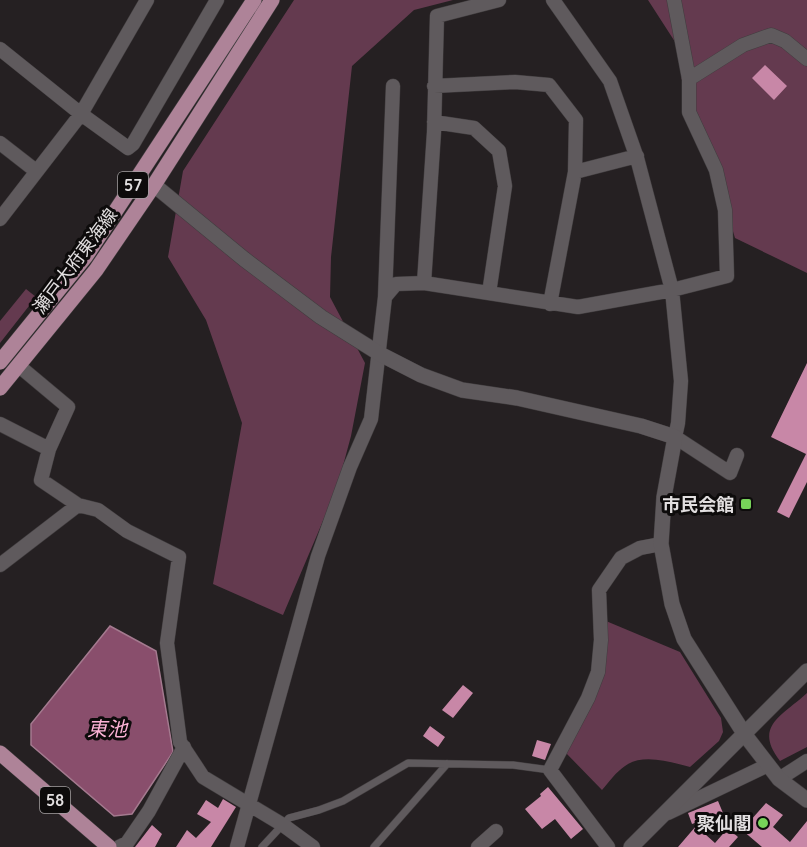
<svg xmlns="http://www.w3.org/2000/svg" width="807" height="847" font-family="Quicksand,'Noto Sans JP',sans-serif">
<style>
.green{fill:#643a4f}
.water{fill:#894e6c;stroke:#a47a8f;stroke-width:1.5}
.building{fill:#c887a7}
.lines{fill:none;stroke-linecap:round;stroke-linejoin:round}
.service-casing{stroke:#413d3f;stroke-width:8}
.minor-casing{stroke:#413d3f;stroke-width:15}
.tertiary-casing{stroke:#413d3f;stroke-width:16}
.primary-casing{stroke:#413d3f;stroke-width:16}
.service{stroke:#5f5a5d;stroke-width:7}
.minor{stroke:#5f5a5d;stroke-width:14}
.tertiary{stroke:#5f5a5d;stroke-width:15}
.primary{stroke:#ae8398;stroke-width:15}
.poi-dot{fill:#77d259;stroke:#0d0b0b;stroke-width:2}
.labels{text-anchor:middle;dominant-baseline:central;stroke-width:6;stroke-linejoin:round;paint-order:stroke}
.shield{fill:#0d0b0b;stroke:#a29fa0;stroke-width:1.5}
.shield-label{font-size:16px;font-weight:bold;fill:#e2dfe0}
.street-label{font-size:18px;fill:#e2dfe0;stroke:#0d0b0b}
.poi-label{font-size:18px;font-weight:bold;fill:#e2dfe0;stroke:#0d0b0b;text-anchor:end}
.water-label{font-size:20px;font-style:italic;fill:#fcb3d6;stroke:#0d0b0b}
</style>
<rect width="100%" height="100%" fill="#252022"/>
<path class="green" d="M294,0H453L414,10L352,66L331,257L330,297L365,363L351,436L337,488L283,615L213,584L242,423L206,320L168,257L183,171Z
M648,0H807V273L735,238L697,113L681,78L688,62Z
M26,289L36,297L0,343V321Z
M606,621L680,652L721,718L723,732L719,741L690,767C671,762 642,753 625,766C616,772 609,782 602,790L566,753C591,709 612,673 606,621Z
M807,693V747L780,761C753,726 782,716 807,693Z"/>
<path class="water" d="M110,626L156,651L173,752L132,814L114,816L31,745V724Z"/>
<path class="building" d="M765,65L787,86L774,100L752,78Z
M807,363V482L789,518L777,512L806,454L771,437Z
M463,685L473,693L453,718L442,710Z
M430,726L445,737L438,747L423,736Z
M537,740L551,744L545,760L532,756Z
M548,787L583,829L571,839L555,819L542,829L525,809L541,796L540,794Z
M223,799L236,807L211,847H176L187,830L196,838L211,822L197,814L206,800L218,808Z
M718,801L723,813L692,824L688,813Z
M766,803L783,815L773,827L790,842L807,821V847H762L742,830Z
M152,825L162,834L155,847H135Z
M696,826L715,843L728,828L738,837L729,847H678Z"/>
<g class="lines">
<defs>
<path id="service" d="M262,847L289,818L319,810L343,801L408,763L513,765L550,770
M374,847L447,764"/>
<path id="minor" d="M499,0L437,16L434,132L424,283L578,307L672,290L727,276L725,210L716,170L689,112V79L674,0
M553,0L610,81L637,158L672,290L681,381L678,423L675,437L730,473L737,455
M0,49L81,114L128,148L133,144L217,0
M689,79L743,45L771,35L785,41L807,59
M434,86L515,82L549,85L576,120L575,172
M434,122L474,128L499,151L505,186L489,293
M0,143L36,171
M0,219L81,114L147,0
M385,297L396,284L424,283
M550,304L575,172L637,156
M19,366L68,407L49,449L41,480L78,505
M0,424L49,449
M0,565L78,505L98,510L127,531L179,557L167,643L180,742L203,777L283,825L313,847
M779,779L807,761
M668,813L768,765
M119,847L127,843L149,811L184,747
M237,847L318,556L350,467L371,419L385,297L393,86
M478,847L496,831
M608,847L550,770L588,698L598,672L601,640L599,590L621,558L640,548L661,544"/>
<path id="tertiary" d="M154,185L244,259L321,317L380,354L421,375L462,390L517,398L641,426L675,437L664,497L661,544L672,604L684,639L745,735L779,779L807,800
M631,847L807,671"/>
<path id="primary" d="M0,362L86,256L254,0
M0,388L96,270L154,185L272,0
M0,753L109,847"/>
</defs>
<use href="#service" class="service-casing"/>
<use href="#minor" class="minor-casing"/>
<use href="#tertiary" class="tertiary-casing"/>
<use href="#primary" class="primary-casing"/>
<use href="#service" class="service"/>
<use href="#minor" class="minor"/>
<use href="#tertiary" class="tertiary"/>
<use href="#primary" class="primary"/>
</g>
<g class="poi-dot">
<rect x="740" y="498" width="12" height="12" rx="3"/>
<circle cx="763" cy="823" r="6"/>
</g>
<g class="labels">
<g class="shield">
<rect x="118" y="172" width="30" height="26" rx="4.5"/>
<rect x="40" y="787" width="30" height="26" rx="4.5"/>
</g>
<g class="shield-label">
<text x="133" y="185">57</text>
<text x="55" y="800">58</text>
</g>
<g class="street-label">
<text transform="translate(75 261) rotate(-53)">瀬戸大府東海線</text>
</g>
<g class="poi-label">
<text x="734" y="504">市民会館</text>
<text x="751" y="823">聚仙閣</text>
</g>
<g class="water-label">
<text x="107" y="728">東池</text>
</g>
</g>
</svg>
